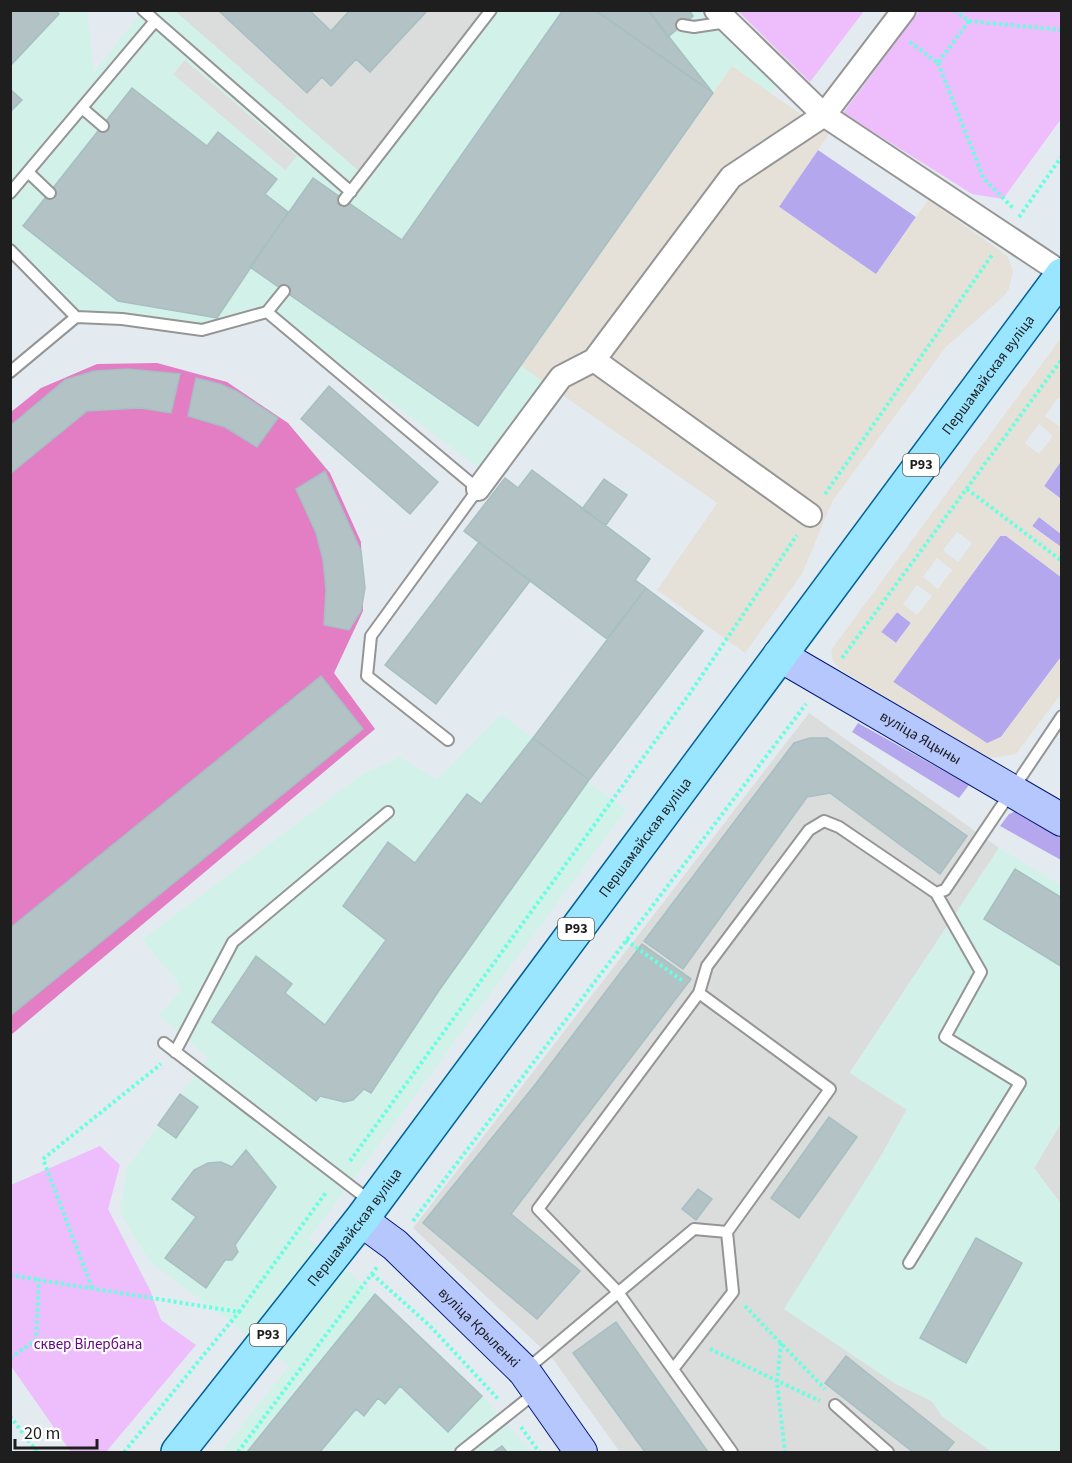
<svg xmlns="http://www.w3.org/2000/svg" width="1072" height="1463" font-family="'Source Sans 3',sans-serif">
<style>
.residential{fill:#dbdcdc}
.commercial{fill:#d2f2e9}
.grass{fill:#b5a7ed}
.park{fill:#eebefc}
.pitch{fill:#e37dc4}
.parking{fill:#dedede}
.plaza{fill:#e6e1d8;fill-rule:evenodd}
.building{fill:#b3c2c4;stroke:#a5bfc2;stroke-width:1.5}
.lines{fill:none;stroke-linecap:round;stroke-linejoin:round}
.lane-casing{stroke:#959595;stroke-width:14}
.street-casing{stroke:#959595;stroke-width:26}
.secondary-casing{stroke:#00187b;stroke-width:34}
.primary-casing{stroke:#006299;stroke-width:36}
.path{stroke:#66ffe0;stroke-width:4;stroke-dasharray:3 3;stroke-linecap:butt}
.lane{stroke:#fff;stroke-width:10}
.street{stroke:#fff;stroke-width:22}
.secondary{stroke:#b5c7fd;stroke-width:32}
.primary{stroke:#9ae5ff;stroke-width:33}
.labels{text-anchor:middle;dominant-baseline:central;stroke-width:4.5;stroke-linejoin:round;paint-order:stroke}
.shield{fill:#fff;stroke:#626262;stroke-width:1.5}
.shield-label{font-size:14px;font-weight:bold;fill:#1e1e1e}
.street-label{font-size:15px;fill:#1e1e1e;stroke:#fff}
.park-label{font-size:15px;fill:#670583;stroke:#fff}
</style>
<rect width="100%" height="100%" fill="#e4ebf0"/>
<path class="residential" d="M175,11H491L361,177Z
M809,713L999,848L850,1072L907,1109L882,1154L894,1383L932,1401L942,1416L992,1452H620L552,1358L413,1228Z
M1061,1123V1204L1034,1168Z"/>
<path class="commercial" d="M10,11H87L94,73L142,11H175L360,172L489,11H732L792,65L487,474L274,315L234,328L76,317L11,250Z
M501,714L626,810L309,1239L375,1294L482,1396L532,1452H221L289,1366L150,1262L120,1213L127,1168L208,1058L159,1015L181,990L177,981L142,940L360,776L400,757L437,780Z
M999,848L1061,885V1123L1034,1168L1061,1204V1452H992L942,1416L932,1401L894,1383L784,1309L882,1154L907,1110L850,1073Z"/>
<path class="grass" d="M818,150L916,217L876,275L778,206Z
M1061,461V499L1044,486Z
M1039,517L1061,534V547L1032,526Z
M1006,535L1061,577V657L1001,737L987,744L893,682L1000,536Z
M897,612L911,623L896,643L881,632Z
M858,723L969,785L959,798L852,732Z
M1016,811L1061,833V860L1000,826L1009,814Z"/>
<path class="park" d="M738,11H864L810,82Z
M919,11H1061V119L1003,199L972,194L843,113Z
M100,1146L120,1165L108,1209L150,1290L161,1320L196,1345L106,1452H71L11,1366V1185Z"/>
<path class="pitch" d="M157,363L227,382L288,423L330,473L361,542L363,611L334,673L375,729L11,1035V412L41,388L97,364Z"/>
<path class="parking" d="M185,60L297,156L285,170L173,74Z"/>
<path class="plaza" d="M732,66L829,134L779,207L876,274L928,200L1001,251L1008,257L1013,272L1009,289L1003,297L946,347L833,500L802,574L745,653L657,590L717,503L521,366Z
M1061,338V400L1058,398L1045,416L1060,427L1061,425V461L1044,486L1061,499V534L1039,517L1032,526L1061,547V577L1006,536H1000L893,682L987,743L1001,737L1061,657V694L1016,754L991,758L983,756L838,668L833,661L831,650ZM1039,424L1053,436L1039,454L1025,443ZM957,532L972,543L958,562L943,550ZM937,558L952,570L938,589L923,577ZM917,585L932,596L917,615L903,604ZM897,612L911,623L896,643L881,632Z"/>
<path class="building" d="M10,10H55L59,14L10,66Z
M218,10H309L331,31L350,10H428L370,72L356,59L331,86L322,77L307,93Z
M563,10H595L713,93L478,426L250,267L313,178L402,240Z
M595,10H648L713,93Z
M648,10H689L693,16L668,37Z
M132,88L207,146L218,132L277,179L265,194L288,212L217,318L118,301L23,226Z
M10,89L22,100L10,112Z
M128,369L180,374L171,413L140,408L87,411L10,474V426L65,380L94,371Z
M196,378L220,384L238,392L278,418L257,447L225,427L188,416Z
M329,386L438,482L410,514L301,419Z
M532,470L650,559L635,580L646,588L607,639L464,531L505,478L518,488Z
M325,471L361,551L365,588L361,611L349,630L324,625L326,590L323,560L316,533L296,489Z
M604,479L627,495L606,525L582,509Z
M479,542L530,581L436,704L385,665Z
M646,588L703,631L589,780L533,738Z
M321,676L363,729L10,1016V928Z
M533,738L589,780L440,989L371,1093L364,1089L353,1100L344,1102L320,1096L316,1101L212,1022L256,956L292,984L285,993L325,1025L386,940L343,906L388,842L415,863L467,794L481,804Z
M810,738H827L967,836L940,874L830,793L807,797L683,969L644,941L794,743Z
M1015,869L1062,898V967L984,919Z
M642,944L691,979L511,1214L580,1271L537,1319L423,1223L534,1086Z
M180,1094L198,1107L176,1138L158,1125Z
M829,1117L857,1137L799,1218L771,1198Z
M246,1150L276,1187L235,1245L238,1252L232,1260H225L206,1288L165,1258L196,1217L172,1199L194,1170L208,1163L221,1162L232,1167Z
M698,1189L712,1199L696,1220L682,1209Z
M976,1238L1022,1263L966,1363L920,1338Z
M375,1294L482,1396L448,1432L400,1386L385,1404L378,1398L364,1416L356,1409L320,1452H247Z
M616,1322L708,1452H645L573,1353Z
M846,1356L954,1442L946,1452H913L825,1383Z
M502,1446L507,1452H493Z"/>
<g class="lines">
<defs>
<path id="lane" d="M143,10L351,192
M682,25L694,27L727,22
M82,108L103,126
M28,172L50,193
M10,193L155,21
M344,200L491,10
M10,250L76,317L122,319L202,330L267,312L284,291
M267,312L478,489L371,636L367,676L448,740
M10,372L76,317
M164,1043L370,1201
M175,1052L233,942L388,812
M909,1263L1020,1083L945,1037L981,972L936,893
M674,1368L733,1292L727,1232L830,1089L699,993
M527,1369L694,1229L727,1232
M835,1405L888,1452
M461,1452L535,1393
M732,1452L617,1291L538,1209L699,993L707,966L809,830L824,821L839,827L936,893L945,890L1062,716"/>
<path id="street" d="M716,10L824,115L1062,273
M478,489L561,377L594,360
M810,515L594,360L731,177L824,115L904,10"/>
<g id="secondary">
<path id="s1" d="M779,655L1062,820"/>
<path id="s2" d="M361,1220L395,1245L524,1371L581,1452"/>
</g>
<g id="primary">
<path id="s3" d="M178,1452L361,1220L1062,275"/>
</g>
</defs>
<use href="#lane" class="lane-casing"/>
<use href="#street" class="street-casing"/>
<use href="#secondary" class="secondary-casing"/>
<use href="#primary" class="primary-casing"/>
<path class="path" d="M969,21L1062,30
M910,42L938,63L969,21L954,10
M938,63L984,179L1014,209
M1019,217L1062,156
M967,489L1062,561
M825,494L992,255
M842,658L1062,359
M626,940L684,982
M350,1161L688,696L797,535
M413,1221L806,704
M372,1274L430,1326L499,1400
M10,1275L39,1280
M92,1288L43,1159L161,1064
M745,1306L825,1389
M781,1343L777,1382L785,1452
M710,1349L820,1401
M10,1358L36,1340L39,1280L239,1312L327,1191
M10,1416L37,1452
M521,1427L539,1452
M124,1452L239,1312
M238,1452L377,1267"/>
<use href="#lane" class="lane"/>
<use href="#street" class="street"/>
<use href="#secondary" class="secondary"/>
<use href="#primary" class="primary"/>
</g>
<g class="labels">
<g class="shield">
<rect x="903" y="454" width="36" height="22" rx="4.5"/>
<rect x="558" y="918" width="36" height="22" rx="4.5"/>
<rect x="250" y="1324" width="36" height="22" rx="4.5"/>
</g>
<g class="shield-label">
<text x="921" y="465">Р93</text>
<text x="576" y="929">Р93</text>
<text x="268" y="1335">Р93</text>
</g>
<g class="street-label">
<text stroke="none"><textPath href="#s3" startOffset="1348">Першамайская вуліца</textPath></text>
<text stroke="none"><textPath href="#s1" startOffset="164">вуліца Яцыны</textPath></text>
<text stroke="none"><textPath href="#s3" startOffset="772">Першамайская вуліца</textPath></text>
<text stroke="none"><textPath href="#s3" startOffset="286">Першамайская вуліца</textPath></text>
<text stroke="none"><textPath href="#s2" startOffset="160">вуліца Крыленкі</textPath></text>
</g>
<g class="park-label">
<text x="88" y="1344">сквер Вілербана</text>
</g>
</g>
<rect width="1072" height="1463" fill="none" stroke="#1e1e1e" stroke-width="24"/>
<path d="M15 1439v9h82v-9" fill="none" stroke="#1e1e1e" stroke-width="3"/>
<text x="24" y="1439" font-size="18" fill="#1e1e1e" stroke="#ffffff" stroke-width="4.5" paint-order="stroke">20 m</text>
</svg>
